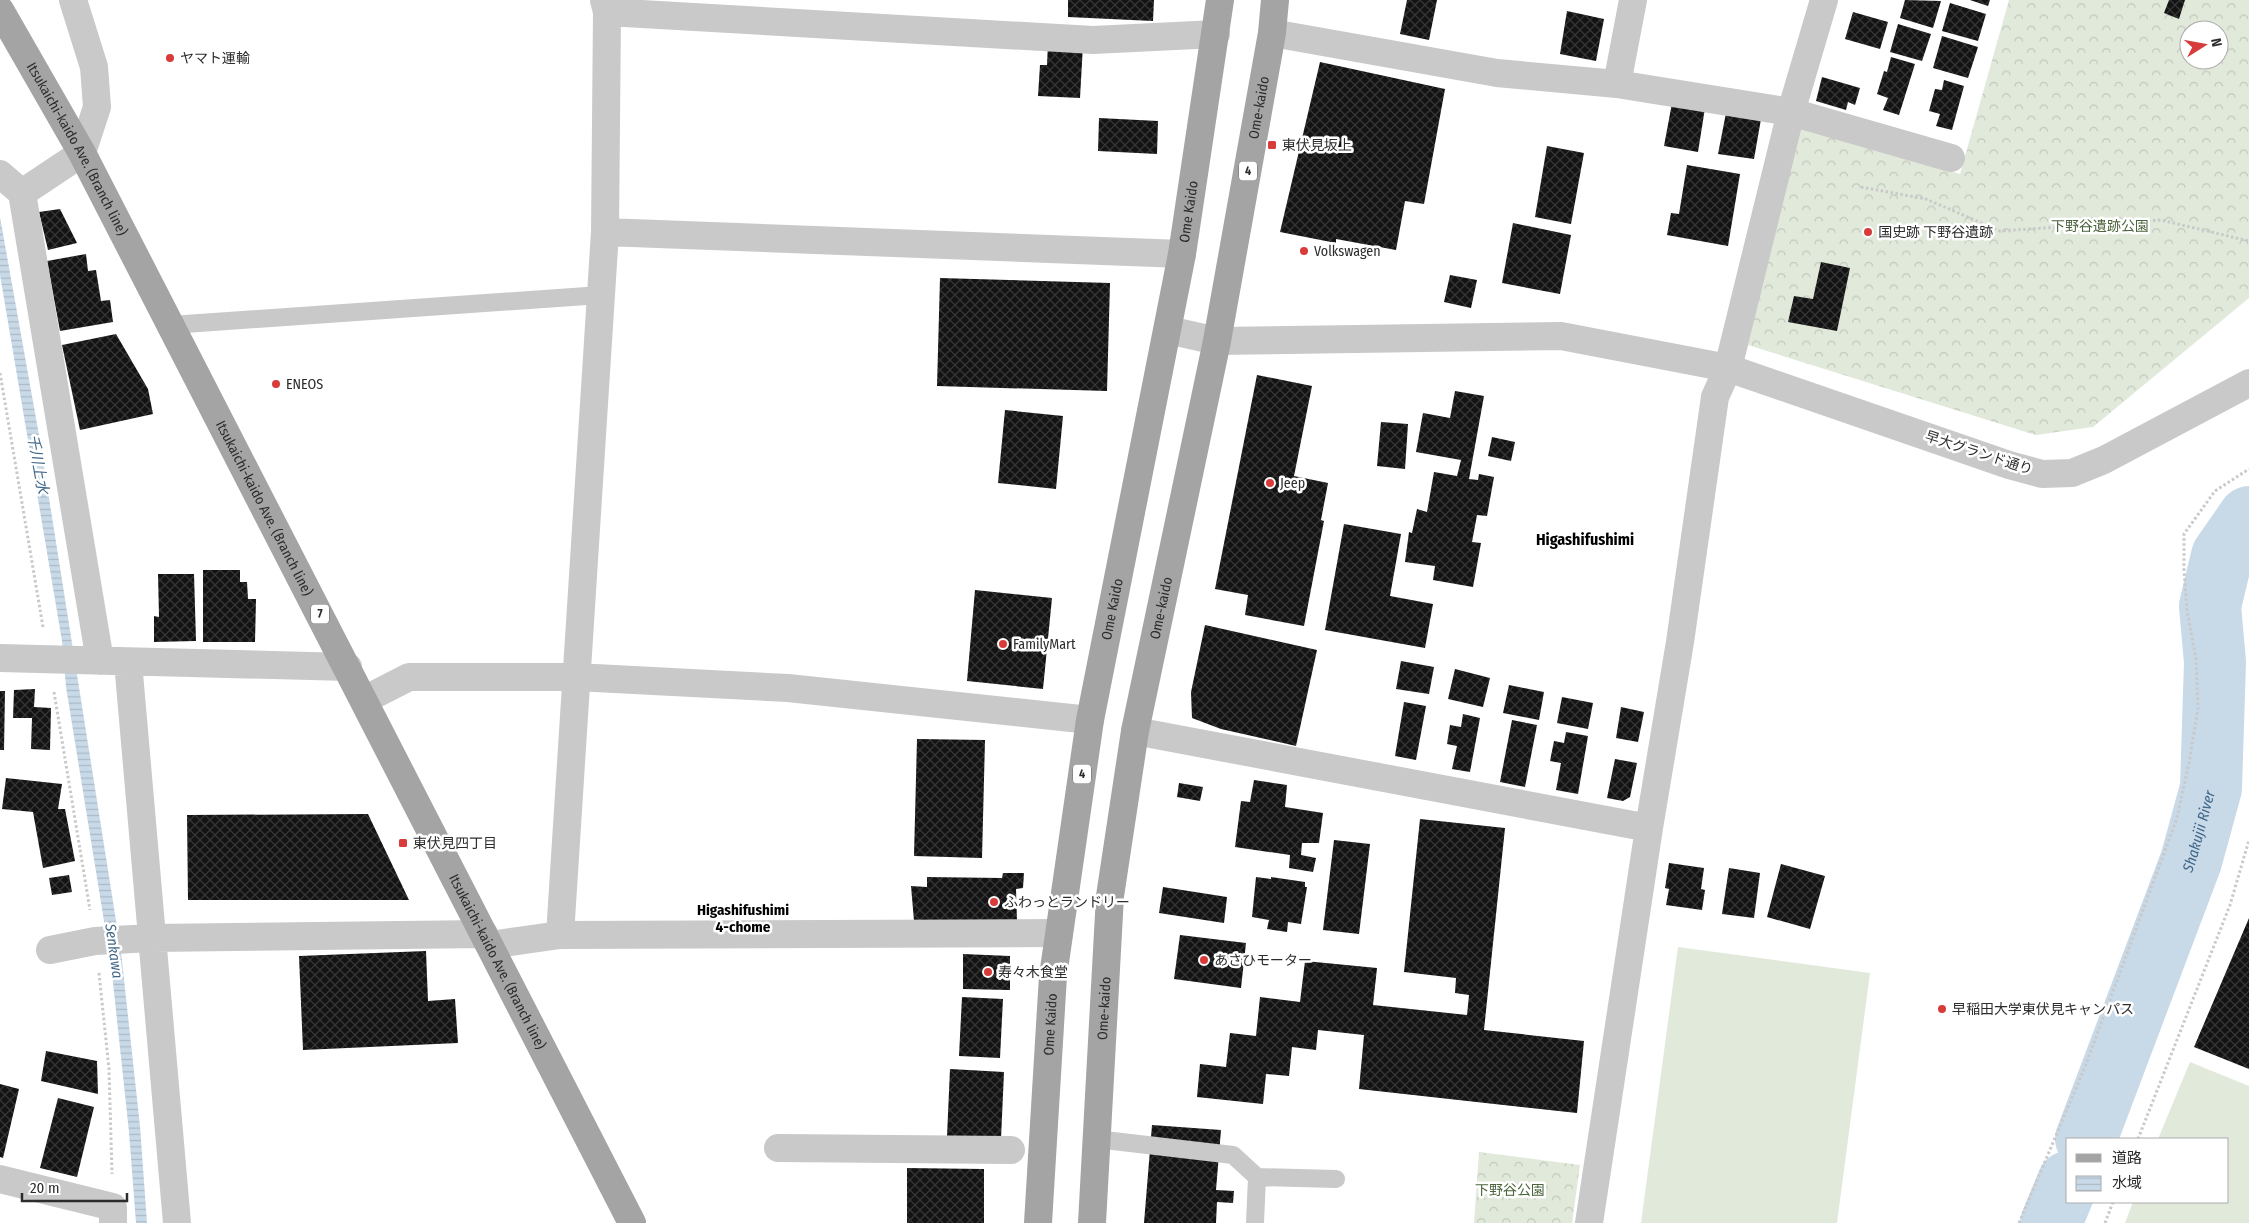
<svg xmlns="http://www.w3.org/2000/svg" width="2249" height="1223" font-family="'Fira Sans Condensed','Noto Sans JP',sans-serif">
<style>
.forest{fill:url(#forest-crowns);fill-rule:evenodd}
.pitch{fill:#e1e9db}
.water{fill:url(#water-rules)}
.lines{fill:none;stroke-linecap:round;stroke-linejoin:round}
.river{stroke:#c8d9e8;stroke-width:62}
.building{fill:url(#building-cross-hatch)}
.path{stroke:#c9c9c9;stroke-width:3;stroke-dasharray:2.5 2.5;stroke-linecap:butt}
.service{stroke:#c9c9c9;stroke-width:18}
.minor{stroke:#c9c9c9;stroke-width:28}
.primary{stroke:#a4a4a4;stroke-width:28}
.poi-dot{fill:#d73b3a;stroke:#fff;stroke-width:2}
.labels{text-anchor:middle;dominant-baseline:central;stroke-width:5;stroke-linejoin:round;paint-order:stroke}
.shield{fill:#fff;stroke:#6b6b6b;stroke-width:1}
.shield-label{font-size:12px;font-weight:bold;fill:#2c2c2c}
.poi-label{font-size:14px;fill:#2c2c2c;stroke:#fff;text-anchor:start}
.street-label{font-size:14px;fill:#2c2c2c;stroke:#fff}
.park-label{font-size:14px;fill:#4c643d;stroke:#fff}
.water-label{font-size:15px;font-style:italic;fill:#416788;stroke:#fff}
.neighbourhood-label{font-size:15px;font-weight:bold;fill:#000;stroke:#fff}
.quarter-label{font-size:16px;font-weight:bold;fill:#000;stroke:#fff}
</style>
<defs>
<pattern id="forest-crowns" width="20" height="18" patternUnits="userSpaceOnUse" patternTransform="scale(1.25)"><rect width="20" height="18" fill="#e1e9db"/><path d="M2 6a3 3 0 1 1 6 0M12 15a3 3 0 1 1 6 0" fill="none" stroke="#c1c8bc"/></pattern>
<pattern id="water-rules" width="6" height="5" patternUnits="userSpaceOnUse" patternTransform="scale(1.25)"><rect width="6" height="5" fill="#c8d9e8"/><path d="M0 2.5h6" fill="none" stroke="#acbac7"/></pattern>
<pattern id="building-cross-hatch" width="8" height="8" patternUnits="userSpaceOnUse" patternTransform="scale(1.25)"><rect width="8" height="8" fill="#131313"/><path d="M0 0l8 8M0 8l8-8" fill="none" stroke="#363636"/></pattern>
</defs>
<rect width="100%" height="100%" fill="#fff"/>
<path class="forest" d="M2009,0H2249V298L2093,427L2036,435L1748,345L1798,125L1960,174ZM2189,30H2219V60H2189Z
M1479,1152L1580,1165L1572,1223H1474Z"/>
<path class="pitch" d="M1678,947L1870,973L1837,1223H1641Z
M2190,1062L2249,1086V1223H2125L2133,1202H2228V1139H2158Z"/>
<path class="water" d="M0,217L39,435L121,952L140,1126L147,1223H136L129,1132L111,964L66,687L62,641L0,275Z"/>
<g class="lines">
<g class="river">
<path id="s1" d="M2086,1139L2191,861L2211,788L2215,662L2210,606L2222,556L2249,517"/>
<path d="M2051,1223L2068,1182"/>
</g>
</g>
<path class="building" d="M1068,0H1154L1153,21L1068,17Z
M1407,0H1437L1429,40L1400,34Z
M1905,0L1941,1L1933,28L1900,18Z
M1970,0H1990L1988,6Z
M2169,0H2185L2179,19L2164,13Z
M1950,3L1986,14L1978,41L1942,31Z
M1567,11L1604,19L1596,61L1560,54Z
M1853,12L1888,22L1880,49L1845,39Z
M1898,24L1931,34L1922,61L1890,52Z
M1942,36L1978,47L1968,78L1933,68Z
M1048,43L1083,45L1080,98L1038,96L1040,65H1047Z
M1891,57L1915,64L1899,115L1883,110L1888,98L1877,94L1884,71L1887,72Z
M1320,62L1445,89L1424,204L1405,201L1396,250L1336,239V243L1280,232Z
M1822,77L1860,88L1855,105L1848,102L1846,110L1816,101Z
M1944,80L1964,86L1952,130L1936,126L1940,114L1929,111L1935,89L1942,90Z
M1672,103L1705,108L1698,152L1664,146Z
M1726,113L1761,119L1754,159L1718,154Z
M1099,118L1158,121L1157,154L1098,151Z
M1547,146L1584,153L1571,224L1535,217Z
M1687,165L1740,174L1728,246L1667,235L1671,213L1679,214Z
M60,209L77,243L48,250L39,212Z
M1513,223L1571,235L1560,294L1502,283Z
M86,254L88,271L96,270L101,301L110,300L113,322L60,331L47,261Z
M1821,262L1850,268L1837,331L1788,322L1794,296L1813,299Z
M1450,275L1477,280L1471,308L1444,302Z
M940,278L1110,283L1107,391L937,386Z
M116,334L148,389L153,414L80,430L62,345Z
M1257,375L1312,386L1294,476L1328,483L1321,520L1324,521L1304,626L1245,615L1248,595L1215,589Z
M1455,391L1484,396L1469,479L1478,480L1479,474L1494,477L1487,516L1477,515L1472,542L1481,543L1473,587L1433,580L1435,566L1405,562L1409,532L1412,533L1417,509L1427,512L1434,472L1457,476L1461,460L1416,452L1423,413L1450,418Z
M1005,410L1063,416L1056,489L998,483Z
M1381,422L1408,424L1405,469L1377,466Z
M1492,437L1515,442L1511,461L1488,456Z
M1344,524L1401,534L1390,596L1433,604L1425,648L1325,630Z
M203,570H240V582H247L248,599H256L255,642H203Z
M158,574H194L196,641L154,642V616L159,617Z
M975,590L1052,598L1043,689L967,681Z
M1205,625L1317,650L1296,746L1221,729L1192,718L1191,692Z
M1401,661L1434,667L1429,694L1396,689Z
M1455,669L1490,678L1483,707L1448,699Z
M1509,685L1544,692L1539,720L1503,713Z
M35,689L34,707L51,708L50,750L31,749L32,718H13L14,690Z
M0,691H5L4,750H0Z
M1562,697L1593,703L1588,729L1557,723Z
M1404,702L1426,706L1416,760L1395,756Z
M1621,707L1644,712L1638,742L1616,738Z
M1463,714L1480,718L1470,772L1452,769L1457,746L1447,744L1450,725L1461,727Z
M1512,720L1537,725L1525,787L1500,782Z
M1566,732L1588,736L1578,794L1556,790L1561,763L1550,761L1554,741L1564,743Z
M917,739L985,740L982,858L914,856Z
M1615,759L1637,763L1630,797L1623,801L1607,798Z
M6,778L62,784L58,809H65L75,861L43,868L33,812L2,809Z
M1254,780L1287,785L1285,807L1323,813L1319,843H1302L1301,855L1316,858L1313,872L1289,868L1290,855L1235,847L1241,801L1250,802Z
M1179,783L1203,787L1200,801L1177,797Z
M368,814L409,900H188L187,815Z
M1420,819L1505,828L1484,1030L1584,1041L1577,1113L1359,1089L1364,1035L1318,1030L1316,1050L1292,1047L1289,1076L1266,1074L1263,1104L1197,1097L1200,1064L1226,1067L1230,1033L1256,1036L1260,997L1300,1002L1305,961L1377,968L1373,1005L1467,1015L1469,995L1455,993L1456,978L1404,972Z
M1334,840L1370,844L1359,934L1323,930Z
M1669,863L1704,868L1701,889L1705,890L1702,910L1666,905L1669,889L1665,888Z
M1781,864L1825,876L1810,929L1767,917Z
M1729,868L1760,873L1754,918L1722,914Z
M1003,873H1024L1023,888L1016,889L1017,921H914L911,886L927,887V877L1002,878Z
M69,875L72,892L52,895L49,878Z
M1256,877L1271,879V877L1305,882V887H1307L1301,924L1288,922L1287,932L1267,929L1269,920L1252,917Z
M1163,887L1227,897L1224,923L1159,913Z
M2249,918V1069L2194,1047Z
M1180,935L1246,943L1241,988L1174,979Z
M426,951L428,1001L455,999L458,1043L303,1050L299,956Z
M963,954L1010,956V990L963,989Z
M962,997L1003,999L1000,1058L959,1056Z
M46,1051L97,1061L98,1094L41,1081Z
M950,1069L1004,1072L1001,1139L947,1136Z
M0,1084L19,1089L3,1158L0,1157Z
M58,1098L94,1107L77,1177L40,1168Z
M1152,1125L1221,1130L1216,1190L1234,1191L1233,1203L1217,1202L1216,1223H1144Z
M907,1168L984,1169V1223H907Z"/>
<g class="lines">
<path class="path" d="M1861,187L1926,199L2000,231L2161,220L2249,241
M0,373L43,627
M54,692L90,910
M99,973L109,1069L112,1174
M2138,1139L2230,905L2249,840
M2019,1223L2085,1067L2177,818L2189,763L2198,708L2196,659L2187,610L2184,570V534L2215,491L2249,469
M2105,1223L2113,1202"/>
<path class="service" d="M171,325L601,295
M1096,1139L1233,1155L1257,1177L1336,1179
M1255,1223L1257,1177"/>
<path class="minor" d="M607,12L1093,40L1216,34
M1272,33L1497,73L1617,84L1791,112L1951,158
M1617,84L1633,0
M0,174L22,193L82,153L97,107L94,67L73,0
M22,193L100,661
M605,232L1182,254
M1168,330L1217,341L1561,336L1728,368L2009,465L2042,474L2072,473L2104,460L2249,383
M0,658L348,667
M128,662L177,1223
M364,700L409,677H576L788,688L1090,720
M1135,731L1649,828
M560,935L1059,933
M490,945L560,935L605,232L607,12L604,0
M50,950L95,941L152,938L484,934
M778,1148L1011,1150
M0,1179L113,1207V1223
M1589,1223L1649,828L1680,642L1715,397L1728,368L1791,112L1824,0"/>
<g class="primary">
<path id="s2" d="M0,10L82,153L632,1223"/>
<path id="s3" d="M1038,1223L1053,976L1090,720L1182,254L1220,0"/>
<path id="s4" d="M1092,1223L1110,896L1135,731L1217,341L1272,33L1275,0"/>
</g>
</g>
<g class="poi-dot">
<circle cx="170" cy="58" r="5"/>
<rect x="1267" y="140" width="10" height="10" rx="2.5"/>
<circle cx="1868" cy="232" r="5"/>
<circle cx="1304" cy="251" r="5"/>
<circle cx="276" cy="384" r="5"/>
<circle cx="1270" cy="483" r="5"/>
<circle cx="1003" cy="644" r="5"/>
<rect x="398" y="838" width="10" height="10" rx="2.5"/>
<circle cx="994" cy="902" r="5"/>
<circle cx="1204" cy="960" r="5"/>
<circle cx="988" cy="972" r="5"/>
<circle cx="1942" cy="1009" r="5"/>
</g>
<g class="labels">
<g class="shield">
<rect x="1239" y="161.5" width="18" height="19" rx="4"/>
<rect x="311" y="604.5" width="18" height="19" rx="4"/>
<rect x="1073" y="764.5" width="18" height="19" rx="4"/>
</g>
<g class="shield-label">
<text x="1248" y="171">4</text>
<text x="320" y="614">7</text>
<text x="1082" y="774">4</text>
</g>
<g class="poi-label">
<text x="180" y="58">ヤマト運輸</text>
<text x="1282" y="145">東伏見坂上</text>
<text x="1878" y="232">国史跡 下野谷遺跡</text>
<text x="1314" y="251">Volkswagen</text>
<text x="286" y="384">ENEOS</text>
<text x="1280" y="483">Jeep</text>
<text x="1013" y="644">FamilyMart</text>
<text x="413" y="843">東伏見四丁目</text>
<text x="1004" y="902">ふわっとランドリー</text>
<text x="1214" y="960">あさひモーター</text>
<text x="998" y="972">寿々木食堂</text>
<text x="1952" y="1009">早稲田大学東伏見キャンパス</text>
</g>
<g class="street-label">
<text stroke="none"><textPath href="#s4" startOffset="1130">Ome-kaido</textPath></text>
<text stroke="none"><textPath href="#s2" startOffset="159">Itsukaichi-kaido Ave. (Branch line)</textPath></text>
<text stroke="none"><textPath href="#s3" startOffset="1024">Ome Kaido</textPath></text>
<text transform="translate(1979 453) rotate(18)">早大グランド通り</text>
<text stroke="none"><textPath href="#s2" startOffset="564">Itsukaichi-kaido Ave. (Branch line)</textPath></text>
<text stroke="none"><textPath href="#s4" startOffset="620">Ome-kaido</textPath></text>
<text stroke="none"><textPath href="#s3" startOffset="619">Ome Kaido</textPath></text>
<text stroke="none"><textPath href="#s2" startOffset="1074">Itsukaichi-kaido Ave. (Branch line)</textPath></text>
<text stroke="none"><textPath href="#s4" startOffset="215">Ome-kaido</textPath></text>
<text stroke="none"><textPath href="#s3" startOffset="199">Ome Kaido</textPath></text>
</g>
<g class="park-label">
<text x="2100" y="226">下野谷遺跡公園</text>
<text x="1510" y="1190">下野谷公園</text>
</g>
<g class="water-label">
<text transform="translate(38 464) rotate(80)">千川上水</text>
<text stroke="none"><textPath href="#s1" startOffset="328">Shakujii River</textPath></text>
<text transform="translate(114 951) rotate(82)">Senkawa</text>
</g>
<g class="neighbourhood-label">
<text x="743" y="910">Higashifushimi<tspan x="743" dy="17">4-chome</tspan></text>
</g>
<g class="quarter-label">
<text x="1585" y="539">Higashifushimi</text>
</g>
</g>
<rect x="2066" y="1138" width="162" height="65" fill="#ffffff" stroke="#ababab"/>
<rect x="2076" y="1154" width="25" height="8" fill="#a4a4a4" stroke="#ababab"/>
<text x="2112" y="1163" font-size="15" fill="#2c2c2c">道路</text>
<rect x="2076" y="1176" width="25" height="15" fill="url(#water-rules)" stroke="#ababab"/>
<text x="2112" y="1188" font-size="15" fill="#2c2c2c">水域</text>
<g transform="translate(2204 45) rotate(79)"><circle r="24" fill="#ffffff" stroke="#ababab"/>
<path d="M0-4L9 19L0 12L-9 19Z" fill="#d73b3a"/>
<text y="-8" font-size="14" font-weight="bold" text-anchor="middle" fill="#2c2c2c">N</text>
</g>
<path d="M22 1193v8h105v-8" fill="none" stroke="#2c2c2c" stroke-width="2.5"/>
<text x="30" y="1193" font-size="15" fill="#2c2c2c" stroke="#ffffff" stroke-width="4" paint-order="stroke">20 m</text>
</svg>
